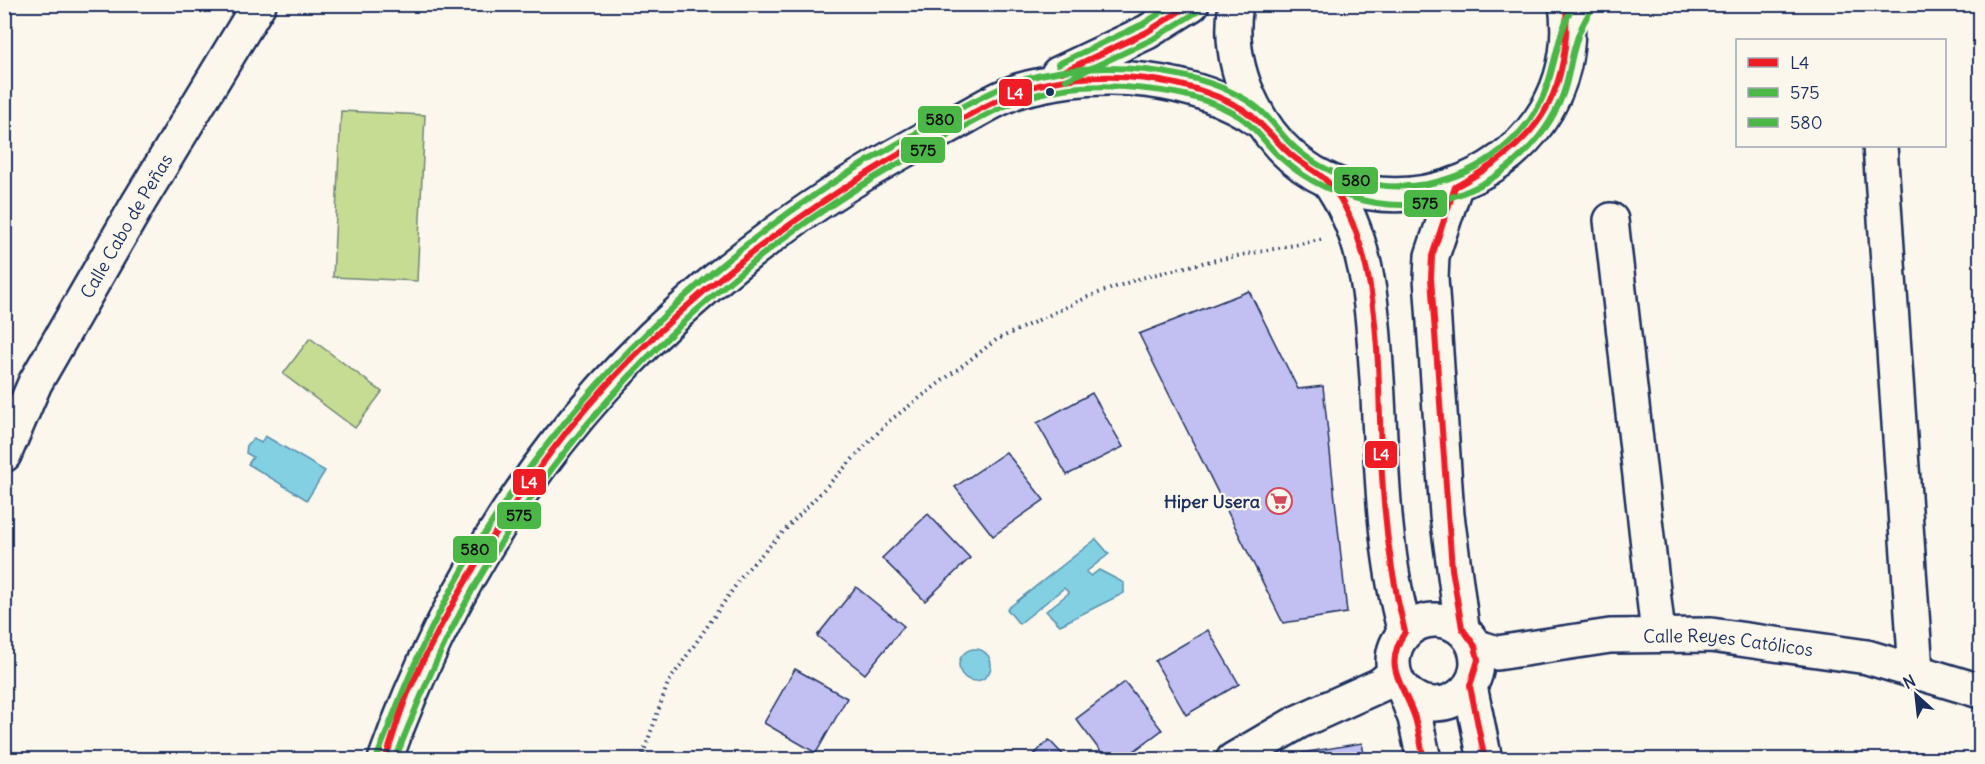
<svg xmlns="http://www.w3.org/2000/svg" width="1985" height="764" font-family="Delius,sans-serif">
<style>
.green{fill:#c6dc92;stroke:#708678;stroke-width:1.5}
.water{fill:#83d0e2;stroke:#5990ad;stroke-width:1.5}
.building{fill:#c2c0f2;stroke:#1b2f5e;stroke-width:1.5}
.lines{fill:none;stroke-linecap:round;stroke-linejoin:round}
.street-casing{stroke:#1b2f5e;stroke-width:38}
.primary-casing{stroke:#1b2f5e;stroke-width:38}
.path{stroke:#1b2f5e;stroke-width:4;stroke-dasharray:1.5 4.5;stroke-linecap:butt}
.street{stroke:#fbf7ec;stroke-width:33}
.primary{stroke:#fbf7ec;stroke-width:33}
.bus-1-casing{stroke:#fbf7ec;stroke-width:10}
.bus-2-casing{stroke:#fbf7ec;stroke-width:10}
.bus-3-casing{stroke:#fbf7ec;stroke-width:10}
.bus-1{stroke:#ee1c25;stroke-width:6}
.bus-2{stroke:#4ab747;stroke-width:6}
.bus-3{stroke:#4ab747;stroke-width:6}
.bus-dot{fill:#1b2f5e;stroke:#fbf7ec;stroke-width:2}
.labels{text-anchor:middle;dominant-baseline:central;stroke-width:4.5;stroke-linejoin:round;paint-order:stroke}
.street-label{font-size:18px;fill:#1b2f5e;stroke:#fbf7ec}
.poi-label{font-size:18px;font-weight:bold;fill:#1b2f5e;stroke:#fbf7ec;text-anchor:end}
.line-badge{stroke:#fbf7ec;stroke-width:2}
.badge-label{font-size:16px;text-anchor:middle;font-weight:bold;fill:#fff}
.pale-badge-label{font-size:16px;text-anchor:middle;font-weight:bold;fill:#111}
</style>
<rect width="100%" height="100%" fill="#fbf7ec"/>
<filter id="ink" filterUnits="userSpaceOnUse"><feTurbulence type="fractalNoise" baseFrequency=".0167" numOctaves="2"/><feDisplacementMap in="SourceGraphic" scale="12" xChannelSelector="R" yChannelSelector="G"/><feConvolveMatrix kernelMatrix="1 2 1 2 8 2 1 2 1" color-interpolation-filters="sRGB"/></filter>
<g filter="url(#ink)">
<path class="green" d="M341,111L425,115L417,281L333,277Z
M310,338L382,392L355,428L283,374Z"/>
<path class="water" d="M265,436L325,471L307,500L248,464L253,457L246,453L247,444L254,439L261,443Z
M1096,539L1109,554L1086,572L1091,576L1099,570L1124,583V593L1060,625L1046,611L1069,593L1064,588L1019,624L1007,609Z
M959 665a16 16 0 1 1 32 0a16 16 0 1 1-32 0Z"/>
<path class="building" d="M1249,291L1298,389L1323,386L1347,613L1283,623L1139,334Z
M1092,393L1123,447L1067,475L1037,423Z
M1006,452L1044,500L993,536L955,487Z
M928,514L970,558L925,601L882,558Z
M856,587L904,626L865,674L817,636Z
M1208,630L1239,684L1186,715L1155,661Z
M795,669L847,698L816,753L764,723Z
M1125,682L1162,730L1122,760H1107L1076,719Z
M1049,740L1068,760H1028Z
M1362,743L1365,760H1303L1301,753Z"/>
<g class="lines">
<defs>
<g id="street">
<path d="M1880,146L1916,671"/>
<path d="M1328,180C1370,239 1372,309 1377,379C1382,464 1382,550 1405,632"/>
<path d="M1455,187L1432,256L1431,278L1447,515L1462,628"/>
<path d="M1611,220L1658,634"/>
<path id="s1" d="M4,455L35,383L139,202L259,4"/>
<circle cx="1435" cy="662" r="42"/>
<path id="s2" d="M1475,646L1497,653L1610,636L1711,635L1867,657L1980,691"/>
<path d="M1470,686L1485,760"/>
<path d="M1405,692L1415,718L1424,760"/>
<path d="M1233,760L1298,722L1380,685L1394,674"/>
</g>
<path id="primary" d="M1236,4C1230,39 1237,74 1253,106C1337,271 1591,188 1566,4
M1058,74L1147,32L1192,4
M385,760C418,667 463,578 518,497C623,341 776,216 942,130C968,117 1001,94 1028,88C1105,69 1194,76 1260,121"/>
</defs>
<use href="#street" class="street-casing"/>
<use href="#primary" class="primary-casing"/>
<path class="path" d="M641,760L668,683L745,572L888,422L996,340L1090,296L1141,278L1206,262L1325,239"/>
<use href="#street" class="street"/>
<use href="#primary" class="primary"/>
<defs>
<path id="bus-1" d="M1062,72L1147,32L1191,4
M385,760C393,737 399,714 408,693C448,604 507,507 568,430C668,306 797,210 936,133C971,114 1008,91 1048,83C1108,70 1183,77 1237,106C1258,117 1271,137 1289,153C1304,167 1325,174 1336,192C1385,265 1377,390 1382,475C1385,529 1392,580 1405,632C1381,668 1404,684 1415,718C1419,732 1421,746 1424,760
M1485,760L1470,686L1478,660L1475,646L1462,628L1452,569L1431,278L1432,256L1455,187C1535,145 1571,98 1566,4"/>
<path id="bus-2" d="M1066,80L1151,40L1197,12
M395,760C420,695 447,632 483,572C585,399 736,253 912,156C947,137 986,112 1023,99C1061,85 1106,84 1146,89C1178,92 1213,100 1240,117C1257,128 1266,145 1281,158C1320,193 1375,211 1427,203C1486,193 1542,151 1563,94C1569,78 1570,62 1575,46C1578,32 1585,20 1592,8"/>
<path id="bus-3" d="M1058,64L1143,24L1174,4
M377,757C394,713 411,669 432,627C534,422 705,250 904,140C938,121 987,91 1022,80C1062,68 1105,66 1146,70C1183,74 1224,83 1255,106C1269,116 1277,129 1289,142C1324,177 1378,193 1427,184C1480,174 1532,136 1548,83C1557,55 1559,30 1574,4"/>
</defs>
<use href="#bus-1" class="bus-1-casing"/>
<use href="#bus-2" class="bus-2-casing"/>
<use href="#bus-3" class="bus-3-casing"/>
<use href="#bus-1" class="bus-1"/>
<use href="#bus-2" class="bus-2"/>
<use href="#bus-3" class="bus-3"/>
</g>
</g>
<defs>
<symbol id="supermarket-ring" viewBox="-11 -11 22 22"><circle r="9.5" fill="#fbf7ec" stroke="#d1495b" stroke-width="1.5"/><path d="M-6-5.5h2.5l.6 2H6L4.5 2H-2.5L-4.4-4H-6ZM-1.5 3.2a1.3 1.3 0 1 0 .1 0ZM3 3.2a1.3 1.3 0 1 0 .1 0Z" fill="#d1495b"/></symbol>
</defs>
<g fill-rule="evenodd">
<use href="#supermarket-ring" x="1264" y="486" width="30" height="30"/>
</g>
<circle class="bus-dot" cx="1050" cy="92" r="5"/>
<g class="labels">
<g class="street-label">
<text stroke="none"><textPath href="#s1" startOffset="260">Calle Cabo de Peñas</textPath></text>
<text stroke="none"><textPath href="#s2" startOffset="256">Calle Reyes Católicos</textPath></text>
</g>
<g class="poi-label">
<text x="1260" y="501">Hiper Usera</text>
</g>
</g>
<g class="line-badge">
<rect x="998" y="78" width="35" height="29" rx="6" fill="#ee1c25"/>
<rect x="917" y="105" width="46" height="29" rx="6" fill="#4ab747"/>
<rect x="900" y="136" width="46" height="28" rx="6" fill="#4ab747"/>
<rect x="1333" y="166" width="46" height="29" rx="6" fill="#4ab747"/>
<rect x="1403" y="189" width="45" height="29" rx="6" fill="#4ab747"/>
<rect x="1364" y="440" width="34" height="29" rx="6" fill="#ee1c25"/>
<rect x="512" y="468" width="35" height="28" rx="6" fill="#ee1c25"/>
<rect x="496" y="501" width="46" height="29" rx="6" fill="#4ab747"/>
<rect x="452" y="535" width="46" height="29" rx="6" fill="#4ab747"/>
</g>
<g class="badge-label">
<text x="1015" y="99">L4</text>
<text x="1381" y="460">L4</text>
<text x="529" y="488">L4</text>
</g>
<g class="pale-badge-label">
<text x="940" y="125">580</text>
<text x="923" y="156">575</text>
<text x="1356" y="186">580</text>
<text x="1425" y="209">575</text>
<text x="519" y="521">575</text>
<text x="475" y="555">580</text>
</g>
<rect width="1985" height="764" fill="none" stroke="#fbf7ec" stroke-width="24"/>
<rect x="12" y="12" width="1961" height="740" fill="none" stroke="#1b2f5e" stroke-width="2" filter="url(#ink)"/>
<rect x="1736" y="39" width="210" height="108" fill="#fbf7ec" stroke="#a1a7b3" stroke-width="1.5"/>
<rect x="1748" y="58" width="30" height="9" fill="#ee1c25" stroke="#a1a7b3" stroke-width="1.5"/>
<text x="1790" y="69" font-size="18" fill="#1b2f5e">L4</text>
<rect x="1748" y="88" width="30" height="9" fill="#4ab747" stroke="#a1a7b3" stroke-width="1.5"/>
<text x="1790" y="99" font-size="18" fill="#1b2f5e">575</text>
<rect x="1748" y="118" width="30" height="9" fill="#4ab747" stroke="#a1a7b3" stroke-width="1.5"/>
<text x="1790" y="129" font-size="18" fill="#1b2f5e">580</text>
<g transform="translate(1916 695) rotate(333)" stroke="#fbf7ec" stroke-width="4.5" paint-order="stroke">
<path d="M0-4.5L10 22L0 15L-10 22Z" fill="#1b2f5e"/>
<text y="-9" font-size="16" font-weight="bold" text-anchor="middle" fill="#1b2f5e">N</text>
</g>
</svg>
